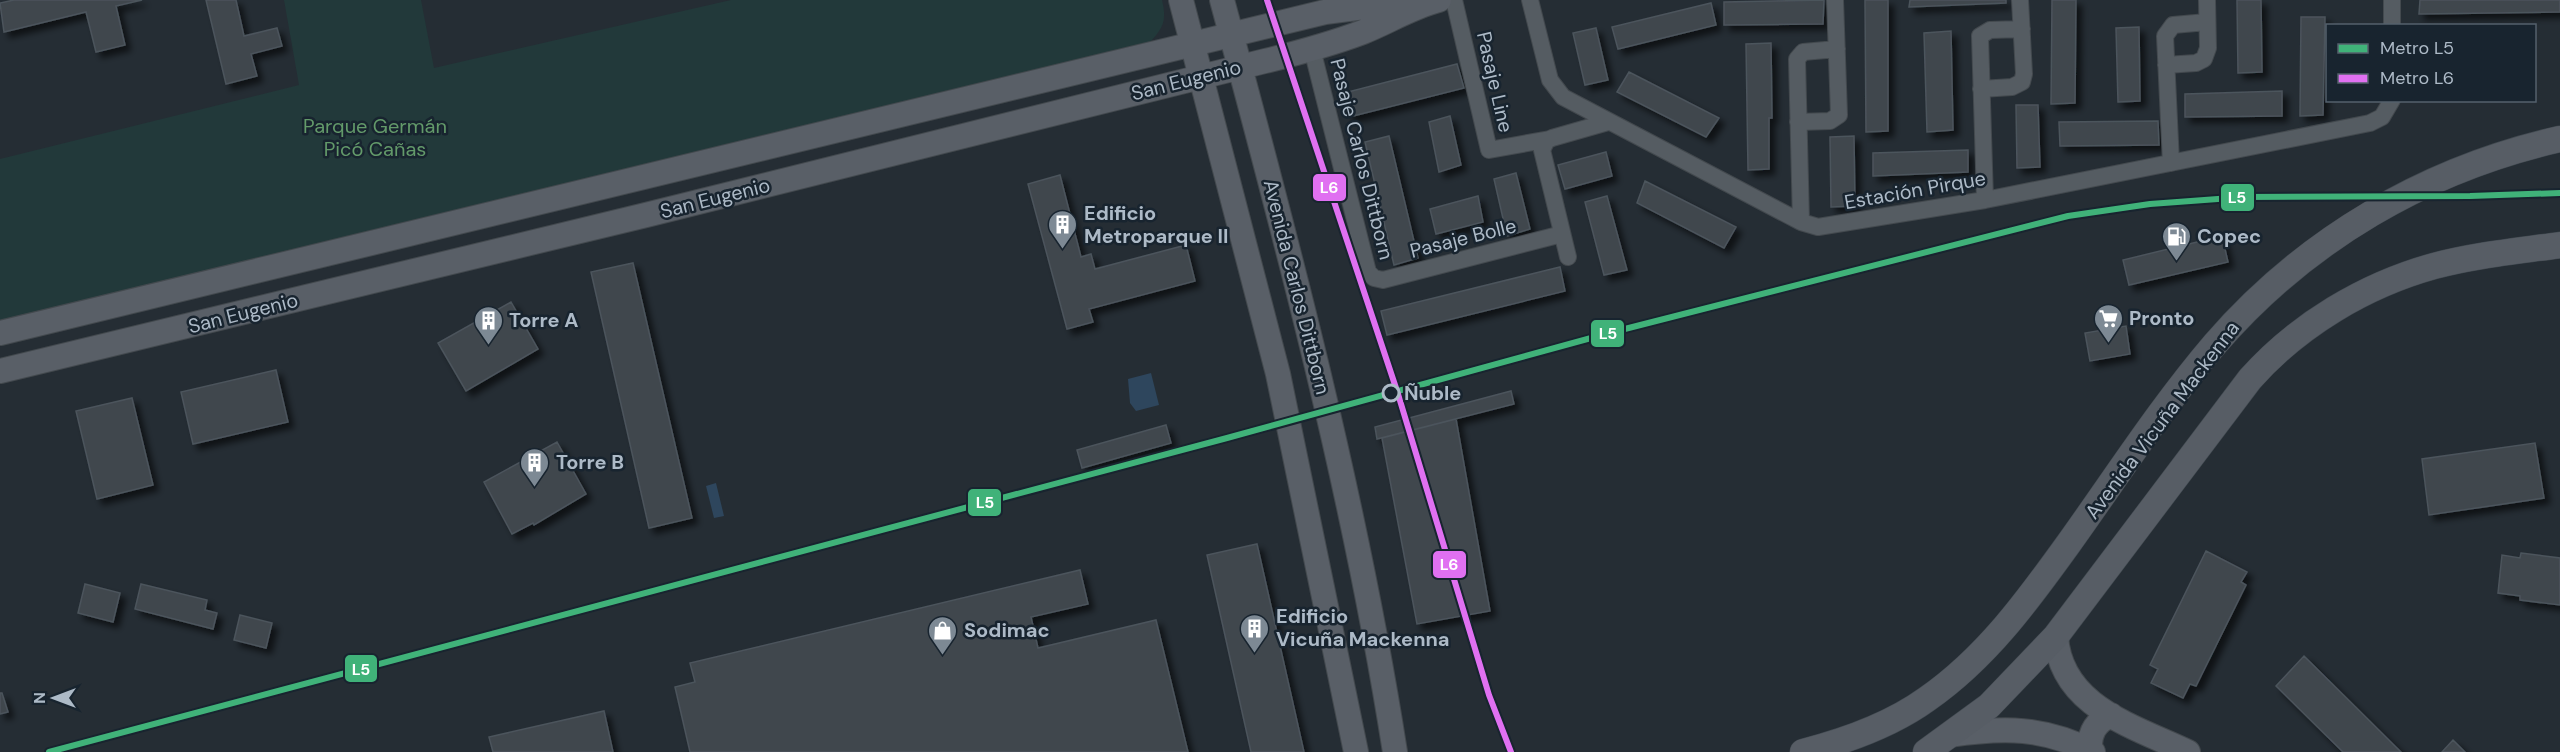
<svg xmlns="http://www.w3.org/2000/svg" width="2560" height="752" font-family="'DM Sans',sans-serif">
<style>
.green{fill:#22393a}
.water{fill:#2e465d}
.building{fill:#40474e;stroke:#4c545c;stroke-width:1.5;filter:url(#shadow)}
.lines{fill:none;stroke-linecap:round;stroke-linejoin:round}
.minor-casing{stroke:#43494e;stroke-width:18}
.secondary-casing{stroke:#43494e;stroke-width:26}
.primary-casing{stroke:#424a51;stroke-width:27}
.minor{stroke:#555c62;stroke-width:16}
.secondary{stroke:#595f67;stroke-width:24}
.primary{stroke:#575d65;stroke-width:26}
.metro-1-casing{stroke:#18242f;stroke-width:10}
.metro-2-casing{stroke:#18242f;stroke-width:10}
.metro-1{stroke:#40b279;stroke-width:6}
.metro-2{stroke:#e070f1;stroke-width:6}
.stop-dot{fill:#18242f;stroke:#adbac7;stroke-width:3}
.labels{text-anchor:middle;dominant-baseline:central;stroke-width:5;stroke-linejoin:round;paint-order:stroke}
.street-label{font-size:20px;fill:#adbac7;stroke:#18242f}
.park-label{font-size:20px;fill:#639a6a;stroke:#18242f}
.poi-label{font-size:20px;font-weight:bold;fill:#adbac7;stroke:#18242f;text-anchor:start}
.stop-label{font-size:20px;font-weight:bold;fill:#adbac7;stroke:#18242f;text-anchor:start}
.line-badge{stroke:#18242f;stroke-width:2}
.badge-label{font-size:16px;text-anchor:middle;font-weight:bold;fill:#fff}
</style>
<defs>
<filter id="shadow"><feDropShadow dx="5.5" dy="5.5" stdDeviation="3" flood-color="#0009"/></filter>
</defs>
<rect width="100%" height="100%" fill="#252d34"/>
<path class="green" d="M284,0H421L434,68L731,0H1162C1168,25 1161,30 1144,49L0,322V159L299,85Z"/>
<path class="water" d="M1151,373L1159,405L1136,411L1130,403L1128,379Z
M716,483L724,516L714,518L706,486Z"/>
<path class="building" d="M14,0H142L116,6L125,45L96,52L86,12L4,32L0,3Z
M206,0H236L244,36L277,28L282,46L251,54L257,76L226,84Z
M1824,0L1823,24L1724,25V2Z
M1865,0H1888V131L1866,132Z
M1910,0H2006V3L1909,7Z
M2052,0H2076L2075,103L2051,104Z
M2237,0H2261L2262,72L2238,73Z
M2420,0H2560V12L2419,14Z
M1711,3L1716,25L1618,49L1612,27Z
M2301,17H2325L2323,115L2300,116Z
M2139,27L2140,101L2118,102L2116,28Z
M1596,28L1608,80L1585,85L1573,33Z
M1951,31L1953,130L1927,132L1924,33Z
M1771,43L1772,118H1769V169L1748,170L1746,44Z
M1457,64L1464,88L1349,117L1344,93Z
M1629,72L1719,118L1706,137L1617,92Z
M2282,91V116L2185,117V94Z
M2016,105H2038L2040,167L2017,168Z
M1450,116L1461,165L1439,172L1429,122Z
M2158,121L2159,145L2060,146L2059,122Z
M1389,136L1418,258L1394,265L1365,142Z
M1854,136L1855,206L1831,207L1830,137Z
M1968,150V172L1873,176V153Z
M1606,152L1612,176L1565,189L1558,165Z
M1516,173L1530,229L1507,236L1494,179Z
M1060,175L1081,257L1091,254L1095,269L1186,245L1195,281L1089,309L1093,322L1067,329L1028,184Z
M1645,181L1736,227L1724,248L1637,203Z
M1478,196L1483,222L1436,234L1430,209Z
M1607,196L1627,270L1604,275L1585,202Z
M2222,236L2228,262L2129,285L2123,260Z
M633,263L692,518L649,528L591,272Z
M1560,267L1565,291L1387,335L1381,311Z
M511,302L538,349L466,391L438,343Z
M2126,326L2130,354L2090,361L2085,333Z
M276,370L288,422L193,444L181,392Z
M1511,391L1514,404L1377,439L1375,427Z
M132,398L153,485L97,499L76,411Z
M1456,419L1490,611L1417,624L1382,438Z
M1166,425L1171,443L1082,468L1077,450Z
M557,442L586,494L534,525L533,523L512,534L484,482Z
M2535,443L2544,498L2429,515L2422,459Z
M1257,544L1304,752H1251L1207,555Z
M2206,551L2247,572L2241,582L2246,585L2196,686L2190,684L2183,698L2151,683L2158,669L2150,665Z
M2521,553L2560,558V605L2520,600V596L2498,593L2502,555L2520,558Z
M1080,570L1088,604L1031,617L1038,648L1156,620L1188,752H690L675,687L695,682L690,663Z
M85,584L120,593L113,622L78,613Z
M141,584L207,600L205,610L217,613L213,629L135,609Z
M240,615L272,623L266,648L234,640Z
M2304,656L2401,752H2343L2276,686Z
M0,693H2L8,712L0,714Z
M604,711L613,752H493L489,737Z
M2453,740L2465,752H2442Z"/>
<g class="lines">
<defs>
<path id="minor" d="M1454,0L1489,150L1550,139
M1530,0L1550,80L1563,97L1801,222L1818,227L1985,200L2370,123L2382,117L2392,100
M2392,0V26
M1312,49L1368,272L1374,278L1383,280L1562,234
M2166,65L2196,63L2204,59L2208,48L2207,0
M1981,89L2012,87L2022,82L2024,74L2020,0
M1798,122L1830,121L1839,115L1835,0
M2171,163L2165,36L2173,25L2207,22
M1985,200L1980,36L1990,30L2022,29
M1801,222L1797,59L1803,52L1837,49
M1568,257L1542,150L1547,140L1552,138L1608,122"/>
<path id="secondary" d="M1181,0L1278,374L1356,752
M1222,0C1289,249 1355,497 1395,752
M0,333L1325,12L1388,4H1418
M0,371L646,215L1265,61C1298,53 1331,44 1363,32C1388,22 1412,7 1439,0
M2056,636C2060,706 2133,726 2188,752
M1950,735C2004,727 2044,727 2093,752
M2090,750C2089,734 2095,722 2111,715"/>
<path id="primary" d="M1803,752C1846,741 1891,725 1927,699C1986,658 2028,600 2069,543C2117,476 2162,406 2215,344C2305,240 2426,169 2560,139
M1926,752L1989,706L2056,636L2250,379C2298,325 2365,285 2434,266C2475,255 2518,251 2560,245"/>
</defs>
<use href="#minor" class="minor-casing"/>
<use href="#secondary" class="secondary-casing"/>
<use href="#primary" class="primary-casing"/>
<use href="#minor" class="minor"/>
<use href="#secondary" class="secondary"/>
<use href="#primary" class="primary"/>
<defs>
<path id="metro-1" d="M49,752L1227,438L1613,332L2068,216L2150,204L2245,197L2470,196L2560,193"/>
<path id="metro-2" d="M1267,0L1398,394L1489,695L1511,752"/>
</defs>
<use href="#metro-1" class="metro-1-casing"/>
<use href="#metro-2" class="metro-2-casing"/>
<use href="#metro-1" class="metro-1"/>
<use href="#metro-2" class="metro-2"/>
</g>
<defs>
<symbol id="building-pin" viewBox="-11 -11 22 30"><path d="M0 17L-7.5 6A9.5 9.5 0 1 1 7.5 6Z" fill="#7d8994" stroke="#18242f"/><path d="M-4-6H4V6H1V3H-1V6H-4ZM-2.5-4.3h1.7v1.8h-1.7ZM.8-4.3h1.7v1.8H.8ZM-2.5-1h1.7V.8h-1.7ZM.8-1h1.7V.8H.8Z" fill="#fff"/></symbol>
<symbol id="fuel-pin" viewBox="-11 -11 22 30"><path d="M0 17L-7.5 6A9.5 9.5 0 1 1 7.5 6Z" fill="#7d8994" stroke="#18242f"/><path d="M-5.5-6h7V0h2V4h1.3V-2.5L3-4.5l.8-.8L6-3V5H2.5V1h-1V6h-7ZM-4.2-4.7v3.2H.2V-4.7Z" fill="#fff"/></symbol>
<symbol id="supermarket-pin" viewBox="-11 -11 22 30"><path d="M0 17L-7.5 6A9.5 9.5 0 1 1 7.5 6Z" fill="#7d8994" stroke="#18242f"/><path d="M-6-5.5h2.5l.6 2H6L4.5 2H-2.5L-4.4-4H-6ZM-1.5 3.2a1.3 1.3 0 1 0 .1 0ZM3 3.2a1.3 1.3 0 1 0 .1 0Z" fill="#fff"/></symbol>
<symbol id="shop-pin" viewBox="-11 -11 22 30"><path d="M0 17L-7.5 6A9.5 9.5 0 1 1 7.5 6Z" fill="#7d8994" stroke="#18242f"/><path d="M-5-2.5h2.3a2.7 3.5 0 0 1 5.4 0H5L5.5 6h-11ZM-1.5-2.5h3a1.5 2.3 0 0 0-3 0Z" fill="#fff"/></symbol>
</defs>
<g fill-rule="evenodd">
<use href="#building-pin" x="1046" y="208" width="33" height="45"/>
<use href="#fuel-pin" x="2160" y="220" width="33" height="45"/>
<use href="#supermarket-pin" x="2092" y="302" width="33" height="45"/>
<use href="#building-pin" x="472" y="304" width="33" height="45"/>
<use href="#building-pin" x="518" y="446" width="33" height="45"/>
<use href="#building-pin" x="1238" y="612" width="33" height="45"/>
<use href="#shop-pin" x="926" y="614" width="33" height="45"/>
</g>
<circle class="stop-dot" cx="1391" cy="393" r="8"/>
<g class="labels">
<g class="street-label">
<text transform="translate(1186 80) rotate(-14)">San Eugenio</text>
<text transform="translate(1495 82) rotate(77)">Pasaje Line</text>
<text transform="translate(1362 159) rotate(76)">Pasaje Carlos Dittborn</text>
<text transform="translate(1915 190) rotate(-10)">Estación Pirque</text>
<text transform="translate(715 198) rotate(-14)">San Eugenio</text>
<text transform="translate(1463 238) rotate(-14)">Pasaje Bolle</text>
<text transform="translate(1297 287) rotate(76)">Avenida Carlos Dittborn</text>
<text transform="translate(243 313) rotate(-14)">San Eugenio</text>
<text transform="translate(2162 420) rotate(-53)">Avenida Vicuña Mackenna</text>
</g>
<g class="park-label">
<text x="375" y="126">Parque Germán<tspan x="375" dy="23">Picó Cañas</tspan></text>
</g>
<g class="poi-label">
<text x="1084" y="213">Edificio<tspan x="1084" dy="23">Metroparque II</tspan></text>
<text x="2197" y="236">Copec</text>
<text x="2129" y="318">Pronto</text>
<text x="509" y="320">Torre A</text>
<text x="556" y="462">Torre B</text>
<text x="1276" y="616">Edificio<tspan x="1276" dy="23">Vicuña Mackenna</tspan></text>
<text x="964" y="630">Sodimac</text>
</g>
<g class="stop-label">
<text x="1404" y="393">Ñuble</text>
</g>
</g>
<g class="line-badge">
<rect x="1312" y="173" width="35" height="29" rx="6" fill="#e070f1"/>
<rect x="2220" y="183" width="35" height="29" rx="6" fill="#40b279"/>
<rect x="1590" y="319" width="35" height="29" rx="6" fill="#40b279"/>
<rect x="967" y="488" width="35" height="29" rx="6" fill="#40b279"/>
<rect x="1432" y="550" width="35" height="29" rx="6" fill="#e070f1"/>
<rect x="344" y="654" width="34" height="29" rx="6" fill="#40b279"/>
</g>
<g class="badge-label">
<text x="1329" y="193">L6</text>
<text x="2237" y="203">L5</text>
<text x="1608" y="339">L5</text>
<text x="985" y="508">L5</text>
<text x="1449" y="570">L6</text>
<text x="361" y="675">L5</text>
</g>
<rect x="2326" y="24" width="210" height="78" fill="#18242f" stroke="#54606c" stroke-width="1.5"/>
<rect x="2338" y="44" width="30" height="9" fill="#40b279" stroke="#54606c" stroke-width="1.5"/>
<text x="2380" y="54" font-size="18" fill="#adbac7">Metro L5</text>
<rect x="2338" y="74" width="30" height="9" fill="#e070f1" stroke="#54606c" stroke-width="1.5"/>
<text x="2380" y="84" font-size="18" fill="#adbac7">Metro L6</text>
<g transform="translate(54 698) rotate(270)" stroke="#18242f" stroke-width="4.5" paint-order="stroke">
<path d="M0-4.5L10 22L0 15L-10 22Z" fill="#adbac7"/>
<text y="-9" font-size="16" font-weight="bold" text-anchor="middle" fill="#adbac7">N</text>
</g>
</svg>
